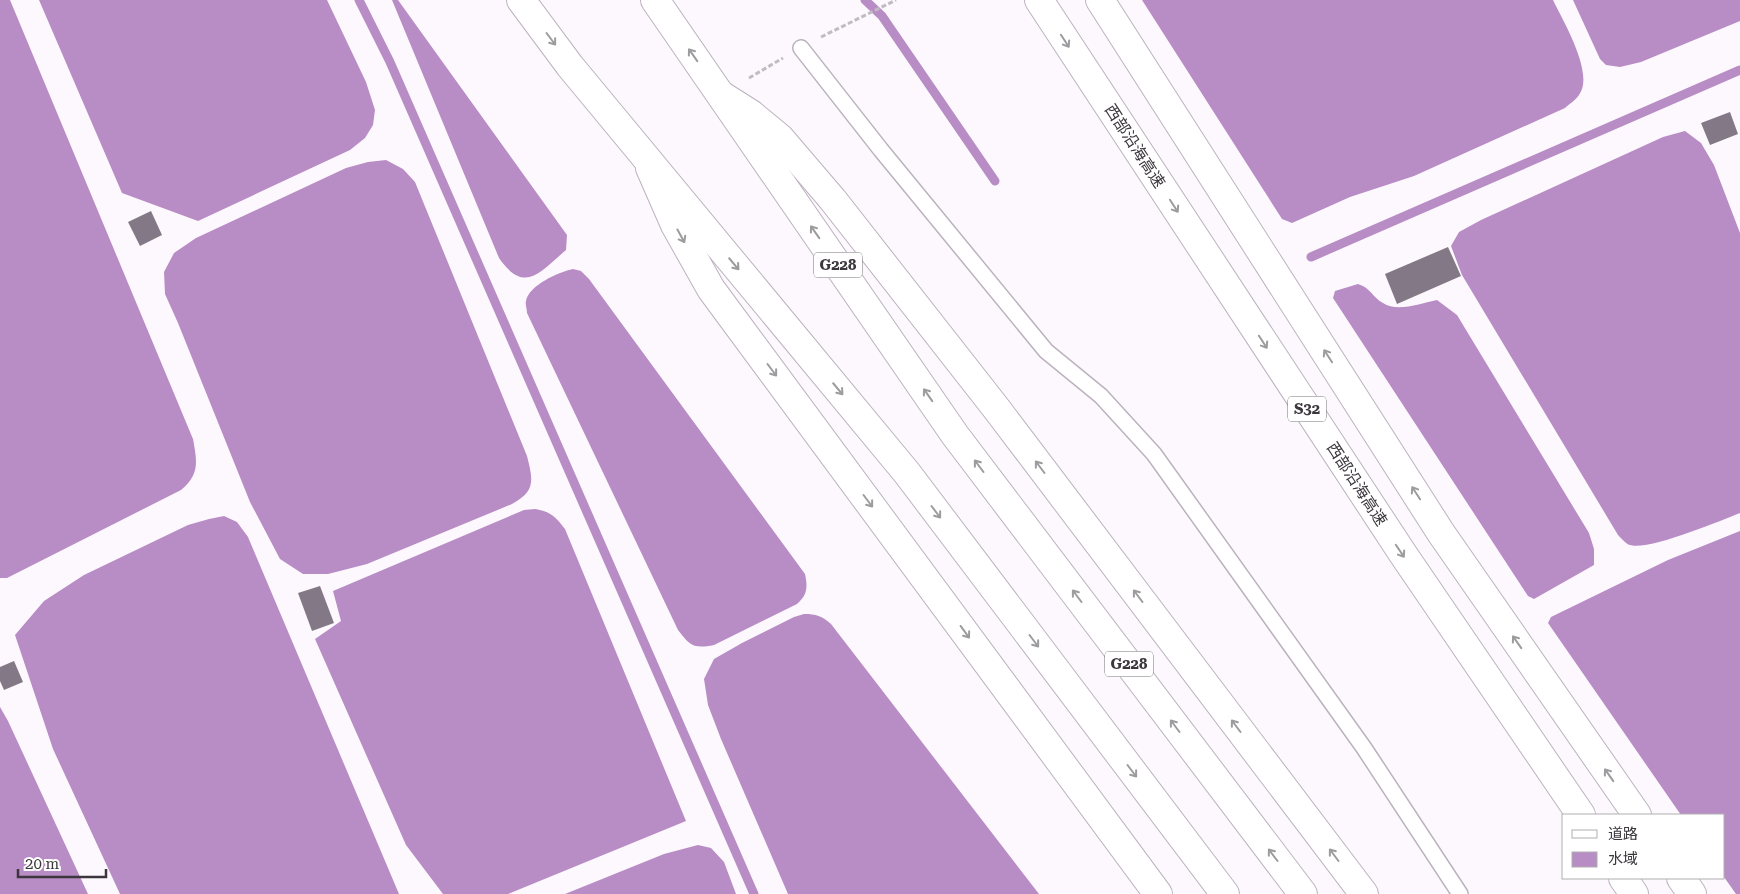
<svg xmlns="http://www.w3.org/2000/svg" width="1740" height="894" font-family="'Roboto Serif','Noto Sans SC',serif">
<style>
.water{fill:#b88cc4}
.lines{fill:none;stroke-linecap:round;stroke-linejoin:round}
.stream{stroke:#b88cc4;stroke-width:9}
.building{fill:#837986}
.service-casing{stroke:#bcb2bf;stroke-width:18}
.primary-casing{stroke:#bcb2bf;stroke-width:30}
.trunk-casing{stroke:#bcb2bf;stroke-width:30}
.motorway-casing{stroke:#bcb2bf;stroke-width:30}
.path{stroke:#c0bcc2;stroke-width:3;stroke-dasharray:5 2.5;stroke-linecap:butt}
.service{stroke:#fff;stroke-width:15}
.primary{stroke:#fff;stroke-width:28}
.trunk{stroke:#fff;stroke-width:28}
.motorway{stroke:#fff;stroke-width:28}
.oneway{stroke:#9d9b9e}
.labels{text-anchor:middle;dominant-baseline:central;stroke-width:5;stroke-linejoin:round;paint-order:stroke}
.shield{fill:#fff;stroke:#767377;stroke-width:1}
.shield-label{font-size:15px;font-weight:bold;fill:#3b373d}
.street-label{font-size:16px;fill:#3b373d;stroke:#fff}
</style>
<rect width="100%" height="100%" fill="#fdf8fe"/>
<path class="water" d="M0,0H10L193,439C197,461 200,474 181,490L7,578H0Z
M39,0H327L366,82L375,110L373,125L365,138L350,150L198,221L122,193Z
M392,0H398L567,235L566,250C540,272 525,295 499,258Z
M1142,0H1553C1563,21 1595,74 1579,95C1576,100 1569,104 1565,108L1414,176L1350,197L1292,223L1282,219Z
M1573,0H1740V21L1641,62L1620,67L1606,65L1600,59Z
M1685,131L1701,143L1714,165L1740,233V513C1720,521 1648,551 1630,545C1626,544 1621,538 1618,535L1462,275L1451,246L1459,232L1481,220L1663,137Z
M386,160L403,169L415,182L527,456C533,480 536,491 512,504L367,564L328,574H303L280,559L250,502L178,323L165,294L164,272L174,253L196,238L346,168L368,162Z
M573,269L581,271L589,279L805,574C808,588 807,595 797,604L714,645C694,649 690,646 678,630L527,313C527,309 525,304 526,301C529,285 559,272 573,269Z
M1358,284C1371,288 1372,297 1383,303C1397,313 1421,303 1437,300L1457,315L1589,533L1594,549V565L1534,599L1528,596L1333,298L1335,291Z
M535,509C551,512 555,516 565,529L686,821L508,894H443L406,845L315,639L341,621L333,591L524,510Z
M224,516L237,522L248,537L399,894H120L53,749L15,635L44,601L84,575L188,525L209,519Z
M1740,531V894H1736L1724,877V815H1681L1548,623L1551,617L1668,560Z
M804,614C816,614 822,616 831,624L1039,894H788L721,739L708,705L704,679L714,659L742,643L794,617Z
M0,707L8,721L88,894H0Z
M698,845L711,848L724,862L736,894H565L664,854Z"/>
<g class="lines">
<path class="stream" d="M359,0L390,62L754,894
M865,0L882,16L995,181
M1311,257L1740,70"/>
</g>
<path class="building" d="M1730,112L1738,134L1710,145L1701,123Z
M151,211L162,235L140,246L128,222Z
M1448,247L1461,276L1397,304L1385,274Z
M320,586L334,623L312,631L298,593Z
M14,661L23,682L4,690L0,681V667Z"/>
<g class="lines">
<defs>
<path id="service" d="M801,48L881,150L1046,351L1101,396L1154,454L1364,748L1460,894"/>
<path id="primary" d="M721,95L751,114L780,138L833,200L996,408L1364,894
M650,168L675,225L711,289L1158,894"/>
<path id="trunk" d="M521,0L570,66L907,473L1225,894
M655,0L955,435L1303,894"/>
<path id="motorway" d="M1039,0L1403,554L1581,815
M1100,0L1441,533L1637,815
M1623,878L1634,894
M1681,878L1692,894"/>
</defs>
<use href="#service" class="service-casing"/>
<use href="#primary" class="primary-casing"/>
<use href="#trunk" class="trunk-casing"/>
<use href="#motorway" class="motorway-casing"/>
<path class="path" d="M821,37L896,0
M749,78L783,58"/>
<use href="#service" class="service"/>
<use href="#primary" class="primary"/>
<use href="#trunk" class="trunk"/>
<use href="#motorway" class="motorway"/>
</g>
<defs><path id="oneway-shaft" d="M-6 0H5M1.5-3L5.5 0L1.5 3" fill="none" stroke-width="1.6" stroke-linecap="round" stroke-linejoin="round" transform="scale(1.25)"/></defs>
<g class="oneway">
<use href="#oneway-shaft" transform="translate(551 39) rotate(53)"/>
<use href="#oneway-shaft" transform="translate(1065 41) rotate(57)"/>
<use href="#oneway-shaft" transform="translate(693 55) rotate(-125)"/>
<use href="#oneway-shaft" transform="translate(1174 206) rotate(57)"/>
<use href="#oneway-shaft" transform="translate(815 232) rotate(-125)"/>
<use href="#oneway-shaft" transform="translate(681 236) rotate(61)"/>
<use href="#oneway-shaft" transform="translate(734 264) rotate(50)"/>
<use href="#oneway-shaft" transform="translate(1263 342) rotate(57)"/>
<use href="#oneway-shaft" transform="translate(1328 356) rotate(-123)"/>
<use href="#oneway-shaft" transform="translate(772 370) rotate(53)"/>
<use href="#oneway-shaft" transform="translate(838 389) rotate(50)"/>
<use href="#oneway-shaft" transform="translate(928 395) rotate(-125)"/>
<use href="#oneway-shaft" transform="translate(979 466) rotate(-127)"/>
<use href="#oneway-shaft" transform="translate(1040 467) rotate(-127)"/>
<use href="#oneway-shaft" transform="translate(1416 493) rotate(-123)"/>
<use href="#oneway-shaft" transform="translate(868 501) rotate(53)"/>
<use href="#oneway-shaft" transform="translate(936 512) rotate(53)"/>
<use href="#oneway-shaft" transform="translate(1400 551) rotate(56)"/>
<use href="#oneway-shaft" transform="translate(1077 596) rotate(-127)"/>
<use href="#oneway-shaft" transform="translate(1138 596) rotate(-127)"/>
<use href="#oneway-shaft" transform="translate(965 632) rotate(54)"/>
<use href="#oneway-shaft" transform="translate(1034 641) rotate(53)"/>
<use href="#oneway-shaft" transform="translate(1517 642) rotate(-125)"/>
<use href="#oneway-shaft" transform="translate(1175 726) rotate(-127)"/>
<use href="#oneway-shaft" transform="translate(1236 726) rotate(-127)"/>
<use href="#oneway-shaft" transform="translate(1132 771) rotate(53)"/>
<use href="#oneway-shaft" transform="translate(1609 775) rotate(-125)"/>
<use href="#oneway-shaft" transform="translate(1273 855) rotate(-127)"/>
<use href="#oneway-shaft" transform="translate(1334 855) rotate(-127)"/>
</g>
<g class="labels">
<g class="shield">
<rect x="814" y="252.5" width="48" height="25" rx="4"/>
<rect x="1288" y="396.5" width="38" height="25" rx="4"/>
<rect x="1105" y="651.5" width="48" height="25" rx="4"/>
</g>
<g class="shield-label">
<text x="838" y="265">G228</text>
<text x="1307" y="409">S32</text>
<text x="1129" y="664">G228</text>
</g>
<g class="street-label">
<text transform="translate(1135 146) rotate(57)">西部沿海高速</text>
<text transform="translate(1357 484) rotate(57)">西部沿海高速</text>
</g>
</g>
<rect x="1562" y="814" width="162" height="65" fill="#ffffff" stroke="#b1afb1"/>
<rect x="1572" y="830" width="25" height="8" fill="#ffffff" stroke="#b1afb1"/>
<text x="1608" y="839" font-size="15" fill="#3b373d">道路</text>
<rect x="1572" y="852" width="25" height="15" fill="#b88cc4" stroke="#b1afb1"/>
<text x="1608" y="864" font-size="15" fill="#3b373d">水域</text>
<path d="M18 869v8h88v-8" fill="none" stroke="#3b373d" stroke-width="2.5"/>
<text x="25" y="869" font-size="15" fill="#3b373d" stroke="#ffffff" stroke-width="4" paint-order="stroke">20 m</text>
</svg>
